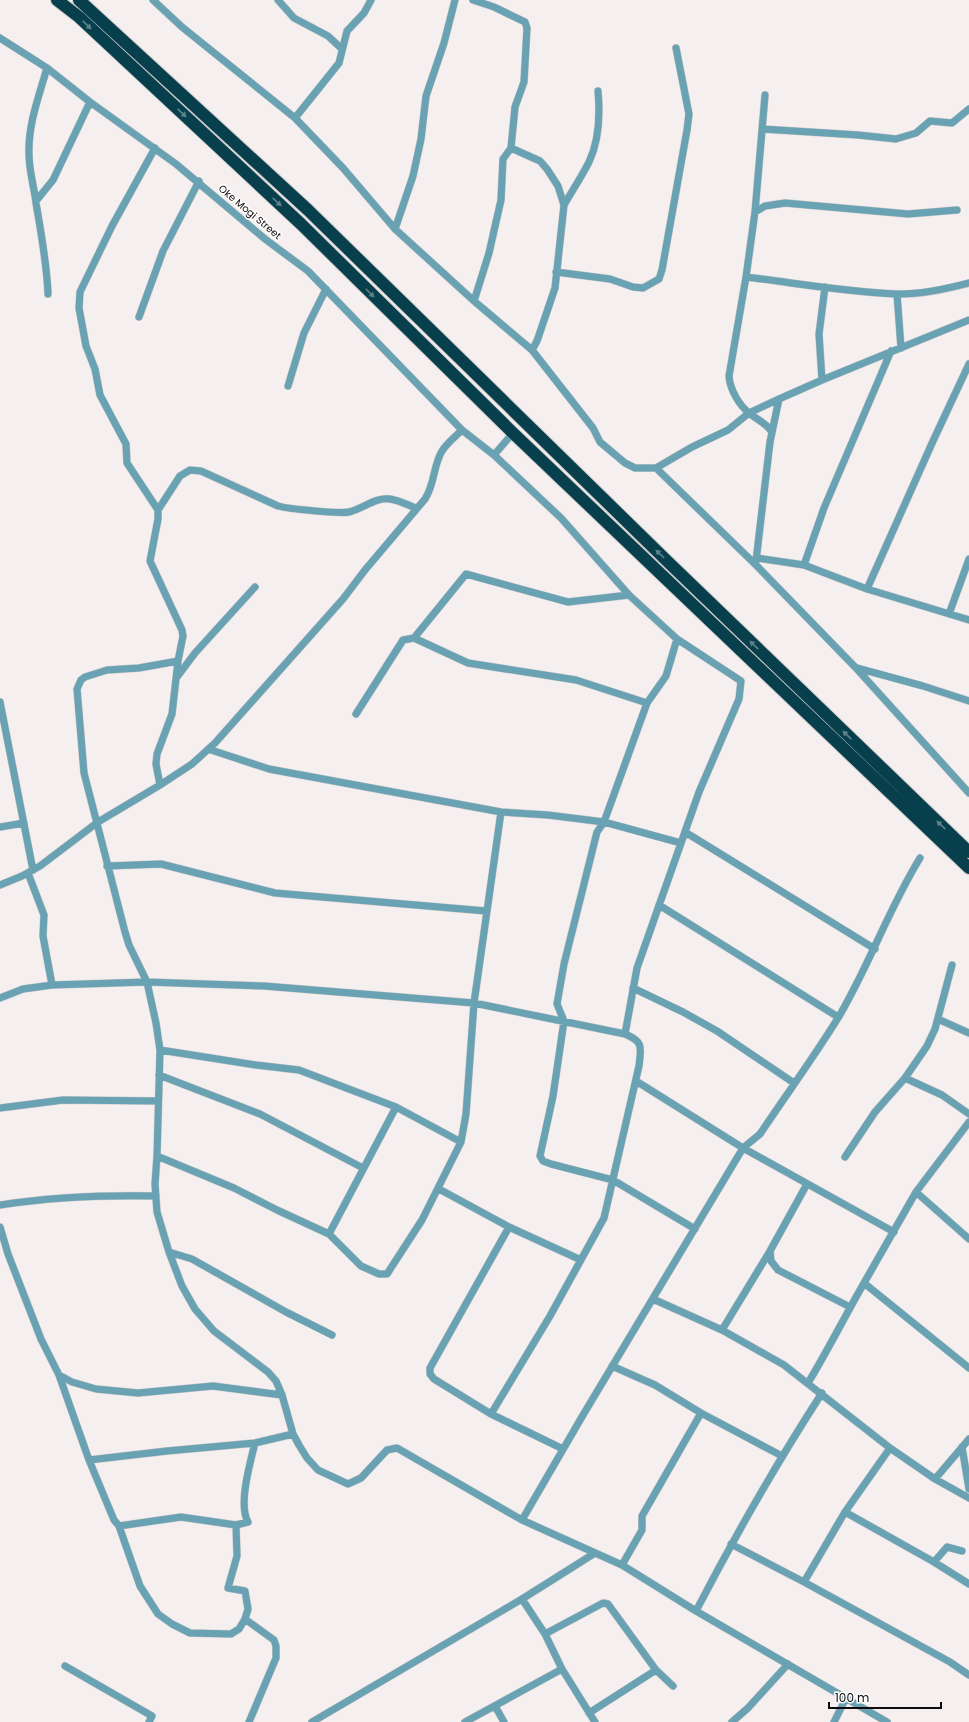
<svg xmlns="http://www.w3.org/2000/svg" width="969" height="1722" font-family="Poppins,sans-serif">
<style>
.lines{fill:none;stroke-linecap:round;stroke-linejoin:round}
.minor-casing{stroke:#d0cbcb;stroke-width:8}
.motorway-casing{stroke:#d0cbcb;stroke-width:14}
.minor{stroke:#69a2b3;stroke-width:7}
.motorway{stroke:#073f4c;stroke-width:12}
.oneway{fill:#5e828a}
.labels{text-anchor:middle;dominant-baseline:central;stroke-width:3;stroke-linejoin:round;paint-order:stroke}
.street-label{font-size:10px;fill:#0d0b0b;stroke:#fffefe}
</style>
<rect width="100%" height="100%" fill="#f5f0ef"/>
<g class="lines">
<defs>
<path id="minor" d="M153,0L182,27L295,118L343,168L395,229L474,301L532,350L593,428L600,442L625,463L635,468H656L756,565L856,668L969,793
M278,0L294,18L328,36L342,49
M473,0L494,7L525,22L527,28L524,82L515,107L511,148L503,159L501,200L489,253L474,301
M0,38L47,68L90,102L176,164L265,239L308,271L462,430L494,455L561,518L629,595L677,639L741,681L739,699L699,792L637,968L625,1034
M47,68C39,96 28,124 29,154C29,171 34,186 36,203C41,233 47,264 48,294
M765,95L755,212L746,277L729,376C730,390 739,405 750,414C758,420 766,423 772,432
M295,118L339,63L347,31L364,13L371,0
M762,129L858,135L896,139L916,133L930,121L952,123L969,109
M155,148L112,226L80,292L79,308L86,346L95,369L100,395L126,444L127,463L158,510V519L150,561L182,630L183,636L178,661L172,714L157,754L156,764L160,785
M511,148L540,161L547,169L558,186L564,205L555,288L537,341L532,350
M36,201L53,180L90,102
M564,205C572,191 582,176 589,162C599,141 600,113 598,91
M755,212L765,206L785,203L908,214L957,210
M395,229L413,176L421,139L426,96L444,43L455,0
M556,272L610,279L633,287L643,288L659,279L662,270L687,130L689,114L676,48
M746,277C796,283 846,292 896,294C920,295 946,289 969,283
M897,294L901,348
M139,317L163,251L199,181
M822,380L819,334L825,287
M288,386L304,333L326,289
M494,455L513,433
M656,468L692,447L728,430L749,413L779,399L822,380L969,320
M158,510L180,476L190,470L201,471L278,506C288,509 341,514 349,512C363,509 375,497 390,499C398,500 408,505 416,508
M757,558L804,565L867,589L969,620
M756,561L770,442L779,399
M804,565L824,508L891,351
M867,589L933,441L969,364
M949,614L969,559
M414,638L468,663L576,680L647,703L604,822L597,832L564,964L557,1004L564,1021L553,1096L540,1156L543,1161L551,1164L613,1180L695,1229
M178,661L139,668L107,670L85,677L81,680L77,689L84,773L125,932L129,945L147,982L156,1023L160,1050L157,1156L155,1184L157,1212L169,1252L182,1286L195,1309L214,1331L268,1372L276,1381L282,1395L293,1434L299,1445L307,1458L318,1470L348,1484L361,1478L387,1450L397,1448L522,1520L622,1565L696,1611L887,1722
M857,668L923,686L969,701
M177,677L195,653L255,587
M0,702L33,870
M647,703L666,676L677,639
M356,714L403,640L414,638L466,574L568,602L629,595
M208,749L269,769L501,812L548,815L604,822L681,843
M0,827L24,823
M685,832L875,949
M107,866L161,864L275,893L486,911
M28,873L44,915L43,936L52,985
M0,885L22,876L40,866L98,822L160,785L192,764L215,743L343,599L365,570L425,499C435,484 433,466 442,451C447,443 456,436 462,430
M659,905L838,1017
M633,988L683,1012L717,1031L794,1083
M0,998L23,989L52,985L147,982L264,986L474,1003L625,1034C644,1042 641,1047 639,1066L604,1218L550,1316L491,1414
M938,1019L969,1033
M160,1050L256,1065L299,1070L396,1107L461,1142
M159,1075L260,1114L363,1168
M905,1078L942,1095L969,1114
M636,1081L743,1148L894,1232
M0,1108L63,1100L158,1101
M969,1122L916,1192L864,1283L969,1368
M157,1156L234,1188L277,1210L329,1234L361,1266L379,1274H387L422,1220L461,1142L466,1114L474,1003L501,812
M845,1157L875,1112L905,1078L927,1046L935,1029L952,965
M807,1184L770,1251L771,1261L778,1270L850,1307
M439,1189L509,1227L581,1260
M916,1192L969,1239
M0,1205C52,1197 103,1195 156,1196
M0,1227L8,1254L41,1339L59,1375L89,1460L114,1520L119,1526L140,1586L158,1614L172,1624L190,1633L231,1634L239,1629L245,1619L248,1609L245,1591L228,1588L237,1556L236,1525
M509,1227L430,1368V1374L434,1379L491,1414L563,1449
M329,1234L396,1107
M169,1252L192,1259L286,1312L332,1335
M653,1299L722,1330L784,1365L890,1448L935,1479L969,1498
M722,1330L770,1251
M612,1366L655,1385L701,1413L782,1456
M59,1375L72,1382L96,1389L138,1393L213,1386L282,1395
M808,1383C828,1350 845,1316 864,1283
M962,1447L969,1489
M89,1460L167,1451L255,1443L293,1434
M935,1479L969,1439
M845,1512L934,1562L969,1584
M522,1520L583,1415L743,1148L760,1134C786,1095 814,1057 838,1018C869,966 889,908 920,858
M119,1526L181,1517L236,1525L248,1522C238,1505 250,1463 255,1443
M731,1544L804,1582L950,1662L969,1675
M934,1562L947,1547L962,1551
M622,1565L642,1530V1516L701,1413
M804,1582L845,1512L890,1448
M522,1599L545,1634L562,1669L595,1722
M696,1611C735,1536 776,1464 822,1393
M245,1619L274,1640L276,1646V1658L249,1722
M545,1634L603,1603L608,1604L656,1670L673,1686
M65,1666L152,1716L149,1722
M495,1706L504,1722
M589,1713L656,1670
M312,1722L522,1599L595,1553
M465,1722L562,1669
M732,1722L748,1708L788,1664
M834,1722L846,1698"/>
<path id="motorway" d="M57,0L79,17L301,224L513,433L969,868
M79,0L308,210L665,559L969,852"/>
</defs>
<use href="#minor" class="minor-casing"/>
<use href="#motorway" class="motorway-casing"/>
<use href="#minor" class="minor"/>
<use href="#motorway" class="motorway"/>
</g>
<defs><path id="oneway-solid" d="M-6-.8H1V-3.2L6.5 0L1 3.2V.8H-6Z"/></defs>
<g class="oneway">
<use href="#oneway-solid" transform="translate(87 25) rotate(43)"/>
<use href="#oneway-solid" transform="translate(182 113) rotate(43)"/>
<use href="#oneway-solid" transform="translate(277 202) rotate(43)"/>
<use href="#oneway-solid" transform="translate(370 293) rotate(45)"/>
<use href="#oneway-solid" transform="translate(660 554) rotate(-136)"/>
<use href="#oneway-solid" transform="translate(754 645) rotate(-136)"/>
<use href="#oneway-solid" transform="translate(847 735) rotate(-136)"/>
<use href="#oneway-solid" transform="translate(941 825) rotate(-136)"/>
</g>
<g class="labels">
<g class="street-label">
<text transform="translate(250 212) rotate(40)">Oke Mogi Street</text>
</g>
</g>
<path d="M829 1702v6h112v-6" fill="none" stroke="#0d0b0b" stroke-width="2"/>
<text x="835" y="1702" font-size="12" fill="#0d0b0b" stroke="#fffefe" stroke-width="3" paint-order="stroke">100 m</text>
</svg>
